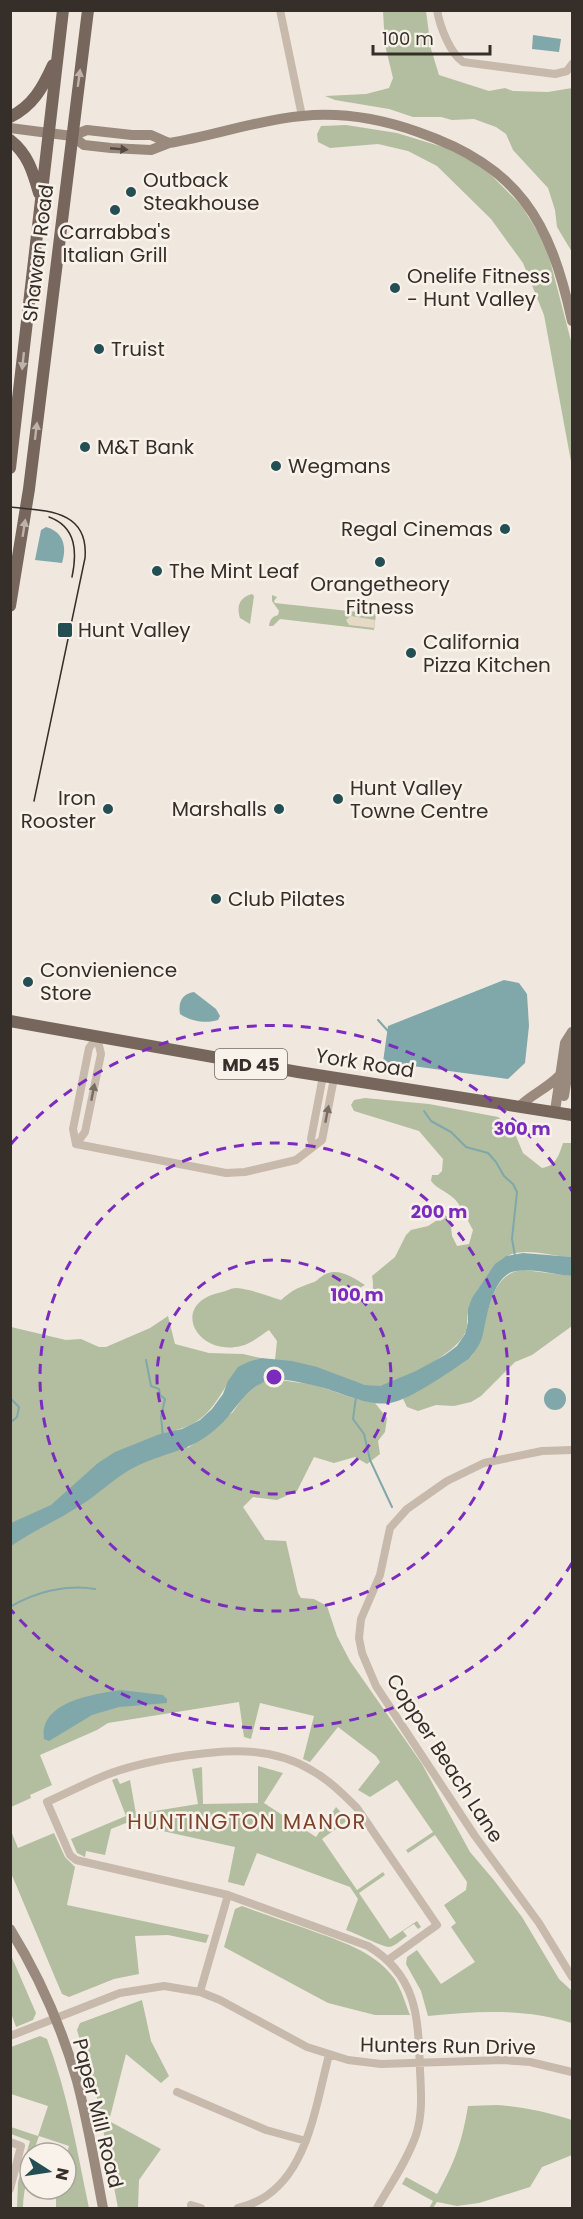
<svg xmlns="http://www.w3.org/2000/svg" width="583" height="2219" font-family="Poppins,sans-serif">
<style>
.green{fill:#b2be9f}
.plaza{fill:#e6dac7}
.water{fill:#80a7aa}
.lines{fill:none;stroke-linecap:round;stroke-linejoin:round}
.stream{stroke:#80a7aa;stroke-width:2}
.street{stroke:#c7b9ab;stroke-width:8}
.secondary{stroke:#9a897d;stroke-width:10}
.primary{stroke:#76665c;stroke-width:12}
.tram{stroke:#352e29;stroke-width:1.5}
.oneway{fill:#beb3aa}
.oneway2{fill:#534942}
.oneway3{fill:#776d64}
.ring{fill:none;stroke:#7b2cbf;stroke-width:3;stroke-dasharray:10 8}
.poi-dot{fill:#234e53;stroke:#f8f2ea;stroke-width:2}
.labels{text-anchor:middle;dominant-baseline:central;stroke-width:5;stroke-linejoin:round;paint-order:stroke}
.shield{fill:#f8f2ea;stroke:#706963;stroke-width:1.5}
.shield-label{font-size:18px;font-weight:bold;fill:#352e29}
.poi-label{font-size:20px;fill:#352e29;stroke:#f8f2ea;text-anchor:start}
.street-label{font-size:20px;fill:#352e29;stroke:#f8f2ea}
.neighbourhood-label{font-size:21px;letter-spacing:1.5px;fill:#7c422b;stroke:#f8f2ea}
.centre{fill:#7b2cbf;stroke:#f8f2ea;stroke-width:3}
.ring-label{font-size:18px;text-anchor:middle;font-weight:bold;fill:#7b2cbf;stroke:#f8f2ea;stroke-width:5;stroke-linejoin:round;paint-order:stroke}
</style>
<rect width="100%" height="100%" fill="#f0e8de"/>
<path class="green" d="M383,11H426L431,49L439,75L489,91L505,88L513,91L548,92L572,88V252L557,227L555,210L548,188L513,150L506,134L496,127L474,119L452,120L441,117H413L389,109L335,100L325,96L366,94L389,88L393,78L385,45Z
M346,125L397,133L446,148L483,167L521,205L546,245L571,341L572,467L544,315L523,263L491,219L437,166L408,151L378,144L330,148L318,142L317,134L321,126Z
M252,594L254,596L250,624L240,618C236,606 240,597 252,594Z
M272,595L277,597L274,601L275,603L376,614L374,630L280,619L273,626H269C270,619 272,617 278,615L279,611L272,601Z
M365,1098L429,1104L498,1117L513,1129L523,1153L542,1168C556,1166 559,1155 563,1143H572V1257C551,1257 525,1246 505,1257C495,1262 472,1297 469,1308C466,1317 469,1326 464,1335C455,1353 401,1383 380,1386C367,1388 353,1381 341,1377C319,1370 298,1362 275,1360L277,1341L269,1330C261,1335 251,1344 241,1346C196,1357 168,1303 222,1292C227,1291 231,1288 236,1288C251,1289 267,1296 281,1300C295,1288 298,1288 314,1282C317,1281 319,1278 321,1277C335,1265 353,1277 365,1285L351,1293L356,1300C372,1300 375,1290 372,1276L395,1257L406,1235L411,1230L428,1226L445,1215L450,1219L452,1236L457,1246L469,1244L473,1230C467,1220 461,1203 451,1196C442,1189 439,1190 431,1181L432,1175H438L442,1171L443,1159L419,1131L354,1111L351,1105L354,1100Z
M524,1270L572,1276V1326L532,1355L515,1362L481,1396L471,1402L454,1406L436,1405L418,1411L407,1407L403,1399C420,1389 438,1378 455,1368C459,1365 466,1362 470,1358C491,1332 483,1272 524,1270Z
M168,1316L175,1344L209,1353L243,1354L261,1358C218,1370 226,1418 176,1430L188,1448L233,1412L243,1397L259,1384L273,1379L315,1385L356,1399L375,1403L387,1418L385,1432L378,1441L380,1454L367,1464L355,1457L334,1463L314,1457L297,1491L277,1500L253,1497L243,1507L265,1540L286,1541L298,1593L301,1598L314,1599L327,1606L337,1636L350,1661L422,1764L470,1852L493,1879L522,1917L559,1979L572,1991V2023C525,2008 476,2011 428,2016L421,1991L406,1964L407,1957L417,1950L441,1984L475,1962L451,1927L456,1923L444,1905L466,1890L467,1882L435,1835L408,1853L406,1850L433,1832L397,1780L370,1797L358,1790L380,1762L376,1756L338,1727L310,1762L303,1759L314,1716L260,1703L251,1739L244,1737L239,1702L108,1723L97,1730L40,1755L52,1785L30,1795L31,1798L11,1807V1327L66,1340L81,1339L99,1347H106L150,1328Z
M258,1766L283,1773L264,1803L316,1837L336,1807L348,1820L322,1839L357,1890L383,1872L385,1875L359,1893L390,1939L417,1921L421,1927L418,1929L414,1924L403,1931L407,1936C401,1940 395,1946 389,1947C383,1947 355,1933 346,1930L358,1899L350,1887L257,1853L244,1886L228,1882L235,1847L126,1823L111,1829L105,1855L86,1851L85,1857L77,1853L71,1839L126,1816L112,1780L117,1778L120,1784L130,1780L136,1814L198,1804L192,1769L202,1767L203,1804L258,1803Z
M11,1831L18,1848L54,1833L65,1857L75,1867L67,1905L209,1935L206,1943L168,1935L135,1936L139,1974L114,1979L69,1997L62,1994L11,1873Z
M242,1906C263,1914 285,1921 307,1929C339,1941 373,1950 394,1978C402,1990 405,2003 410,2015H375L328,2003L224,1947L235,1909Z
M10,1953L36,2013L33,2020L16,2027L11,2013Z
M142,2000L151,2041L169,2076L161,2083L126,2054L109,2121L161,2149L139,2180L138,2208H118L97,2098L77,2030L80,2023Z
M40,2036L47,2039C68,2094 77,2151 89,2208H56V2189H66V2156L69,2146L39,2136L33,2153H30C30,2172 23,2189 23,2208H17L18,2182L30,2141L11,2134V2127L38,2136L48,2106L11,2094V2047Z
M497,2105C524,2107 547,2112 572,2120V2155L542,2167L530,2187L479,2203L457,2206L437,2202L433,2208H429L433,2201L402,2184L406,2177L437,2194C455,2162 462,2142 468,2106Z"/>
<path class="plaza" d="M351,616L375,620L374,628L349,625L346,620Z"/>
<path class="water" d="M533,35L561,39L559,52L532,49Z
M46,527C64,532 67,547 62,563L35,560L41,530Z
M504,980L519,983L527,994L529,1026L525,1063L508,1079L383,1062L388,1026Z
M194,992L216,1009L220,1016L218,1020C206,1024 190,1021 180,1014C178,1002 182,994 194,992Z
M523,1253L572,1257V1276C554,1275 534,1268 516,1271C493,1274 487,1316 483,1334C481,1344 475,1351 469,1359C450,1371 412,1399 390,1403C370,1406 352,1397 333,1391C320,1386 307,1384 293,1381C287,1380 278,1378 271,1380C245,1386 236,1411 218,1427C190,1453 163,1452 133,1468C114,1478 99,1494 81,1505C58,1520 33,1531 11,1546V1523L51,1505L98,1463L115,1452L160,1434L182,1429L200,1420L212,1409L223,1394L228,1381L238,1367L248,1362L261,1358L292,1361L317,1367L365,1385L380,1386L416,1371L445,1355L457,1346L465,1334L468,1322V1309L472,1298L495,1264L506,1256Z
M544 1399a11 11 0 1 1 22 0a11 11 0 1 1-22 0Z
M121,1690L163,1695L167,1699V1703L119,1707L92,1715L49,1741L44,1739C39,1701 95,1694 121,1690Z"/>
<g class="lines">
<path class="stream" d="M378,1020L388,1031
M424,1111L431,1121L451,1132L466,1147L488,1153L496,1162L504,1176L513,1184L517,1192L512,1239L515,1256
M146,1360L151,1386L159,1389L160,1395L165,1399L161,1417L163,1436
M356,1397L353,1419L364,1434L370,1460L392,1507
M10,1398L19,1407L17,1417L10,1423
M10,1607C35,1592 66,1584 95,1589"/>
<path class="street" d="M280,10L302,116
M437,10C440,27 450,53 463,62L555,74L567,71L572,64
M76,1144L226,1173L245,1172L296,1160L322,1140L334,1078
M76,1144L85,1132L101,1054L97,1037
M76,1144L73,1129L89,1048L97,1037
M313,1146L311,1139L323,1076
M572,1450L542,1451L484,1463L447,1481L407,1509L390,1528L380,1575L361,1619L359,1638L362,1653L376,1686L475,1836L539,1923L572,1977
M200,1992L228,1895
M10,2036L120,1993L164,1986L200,1992L220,2000L307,2047L348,2060L381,2064L503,2060L530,2062L572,2072
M177,2092L266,2130L306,2141
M10,2142L21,2146L10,2189
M191,2205L201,2208
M238,2208C306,2193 314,2111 329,2055
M377,2208C390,2185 407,2161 416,2135C423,2114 421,2092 420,2070C418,2018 418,1976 368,1946L228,1895L76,1860L70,1855L47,1802C67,1793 86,1783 106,1775C129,1766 153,1761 177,1757C223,1750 269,1745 311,1770C329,1780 343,1794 357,1808L437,1925L388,1960"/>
<path class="secondary" d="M10,128L72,136L84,145L111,148L151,150L169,143C213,136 257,120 302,116C341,112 381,119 418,132C519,167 550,220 572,321
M72,136L87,130L132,135H151L169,143
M564,1096L572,1046
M520,1106C532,1094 548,1088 560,1075
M555,1111L565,1043L572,1032
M10,1929C39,1976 62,2028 77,2081C88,2123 95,2166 103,2208"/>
<path class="primary" d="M10,117C33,106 43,87 53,65
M10,140C28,154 33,172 39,193
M10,468L63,10
M10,606L29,489L88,10
M10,1021L298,1072L572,1115"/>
<path class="tram" d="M10,507C45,511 89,509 85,558L34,801
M49,517C77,527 77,553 72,577"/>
</g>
<defs><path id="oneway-solid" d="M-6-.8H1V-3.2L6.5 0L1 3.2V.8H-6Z" transform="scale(1.5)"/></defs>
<g class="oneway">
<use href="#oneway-solid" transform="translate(79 78) rotate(-82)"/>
<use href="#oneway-solid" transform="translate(23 361) rotate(96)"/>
<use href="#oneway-solid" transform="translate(36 431) rotate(-83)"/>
<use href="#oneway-solid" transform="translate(24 528) rotate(-81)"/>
</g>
<use class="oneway2" href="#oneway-solid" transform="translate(119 149) rotate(5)"/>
<g class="oneway3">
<use href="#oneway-solid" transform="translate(93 1092) rotate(-79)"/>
<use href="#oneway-solid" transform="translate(327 1114) rotate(-79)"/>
</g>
<g class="ring">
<circle cx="274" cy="1377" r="117"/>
<circle cx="274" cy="1377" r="234"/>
<path d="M572 1563A351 351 0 0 1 11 1610M11 1144A351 351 0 0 1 572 1191"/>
</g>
<g class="poi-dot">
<circle cx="131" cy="192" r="6"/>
<circle cx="115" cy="210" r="6"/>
<circle cx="395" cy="288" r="6"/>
<circle cx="99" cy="349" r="6"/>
<circle cx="85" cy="447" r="6"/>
<circle cx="276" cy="466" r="6"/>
<circle cx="505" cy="529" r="6"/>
<circle cx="380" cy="562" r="6"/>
<circle cx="157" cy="571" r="6"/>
<rect x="57" y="622" width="16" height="16" rx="3"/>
<circle cx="411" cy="653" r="6"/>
<circle cx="338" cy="799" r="6"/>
<circle cx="108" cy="809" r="6"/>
<circle cx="279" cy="809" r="6"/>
<circle cx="216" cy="899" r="6"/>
<circle cx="28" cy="982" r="6"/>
</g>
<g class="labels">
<rect class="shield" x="215" y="1049" width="72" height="30" rx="4.5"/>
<g class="shield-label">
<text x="251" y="1064">MD 45</text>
</g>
<g class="poi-label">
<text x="143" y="180">Outback<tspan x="143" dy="23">Steakhouse</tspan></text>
<text x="115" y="232" text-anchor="middle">Carrabba's<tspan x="115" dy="23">Italian Grill</tspan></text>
<text x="407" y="276">Onelife Fitness<tspan x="407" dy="23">- Hunt Valley</tspan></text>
<text x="111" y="349">Truist</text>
<text x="97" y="447">M&amp;T Bank</text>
<text x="288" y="466">Wegmans</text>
<text x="493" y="529" text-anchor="end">Regal Cinemas</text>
<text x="169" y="571">The Mint Leaf</text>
<text x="380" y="584" text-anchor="middle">Orangetheory<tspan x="380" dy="23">Fitness</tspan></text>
<text x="78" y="630">Hunt Valley</text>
<text x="423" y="642">California<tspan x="423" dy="23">Pizza Kitchen</tspan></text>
<text x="350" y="788">Hunt Valley<tspan x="350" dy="23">Towne Centre</tspan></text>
<text x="96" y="798" text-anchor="end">Iron<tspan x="96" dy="23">Rooster</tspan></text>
<text x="267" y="809" text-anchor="end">Marshalls</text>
<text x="228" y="899">Club Pilates</text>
<text x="40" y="970">Convienience<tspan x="40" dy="23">Store</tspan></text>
</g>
<g class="street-label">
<text transform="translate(38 253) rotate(-83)">Shawan Road</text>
<text transform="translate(365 1063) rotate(9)">York Road</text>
<text transform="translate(445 1758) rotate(57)">Copper Beach Lane</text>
<text transform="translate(448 2046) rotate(1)">Hunters Run Drive</text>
<text transform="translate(98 2113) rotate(76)">Paper Mill Road</text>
</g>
<g class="neighbourhood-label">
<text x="247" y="1821">HUNTINGTON MANOR</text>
</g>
</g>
<circle cx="274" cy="1377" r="9" class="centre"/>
<g class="ring-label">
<text x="522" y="1135">300 m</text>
<text x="439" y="1218">200 m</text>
<text x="357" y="1301">100 m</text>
</g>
<rect width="583" height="2219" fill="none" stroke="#352e29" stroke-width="24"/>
<g transform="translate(48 2171) rotate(102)"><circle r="28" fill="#f8f2ea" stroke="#aaa49d" stroke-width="1.5"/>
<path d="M0-4.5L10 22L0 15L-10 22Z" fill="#234e53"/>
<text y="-9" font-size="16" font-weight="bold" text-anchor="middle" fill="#352e29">N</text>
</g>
<path d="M373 45v9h117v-9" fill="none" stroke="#352e29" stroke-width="3"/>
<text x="382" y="45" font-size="18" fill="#352e29" stroke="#f8f2ea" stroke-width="4.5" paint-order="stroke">100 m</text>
</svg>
